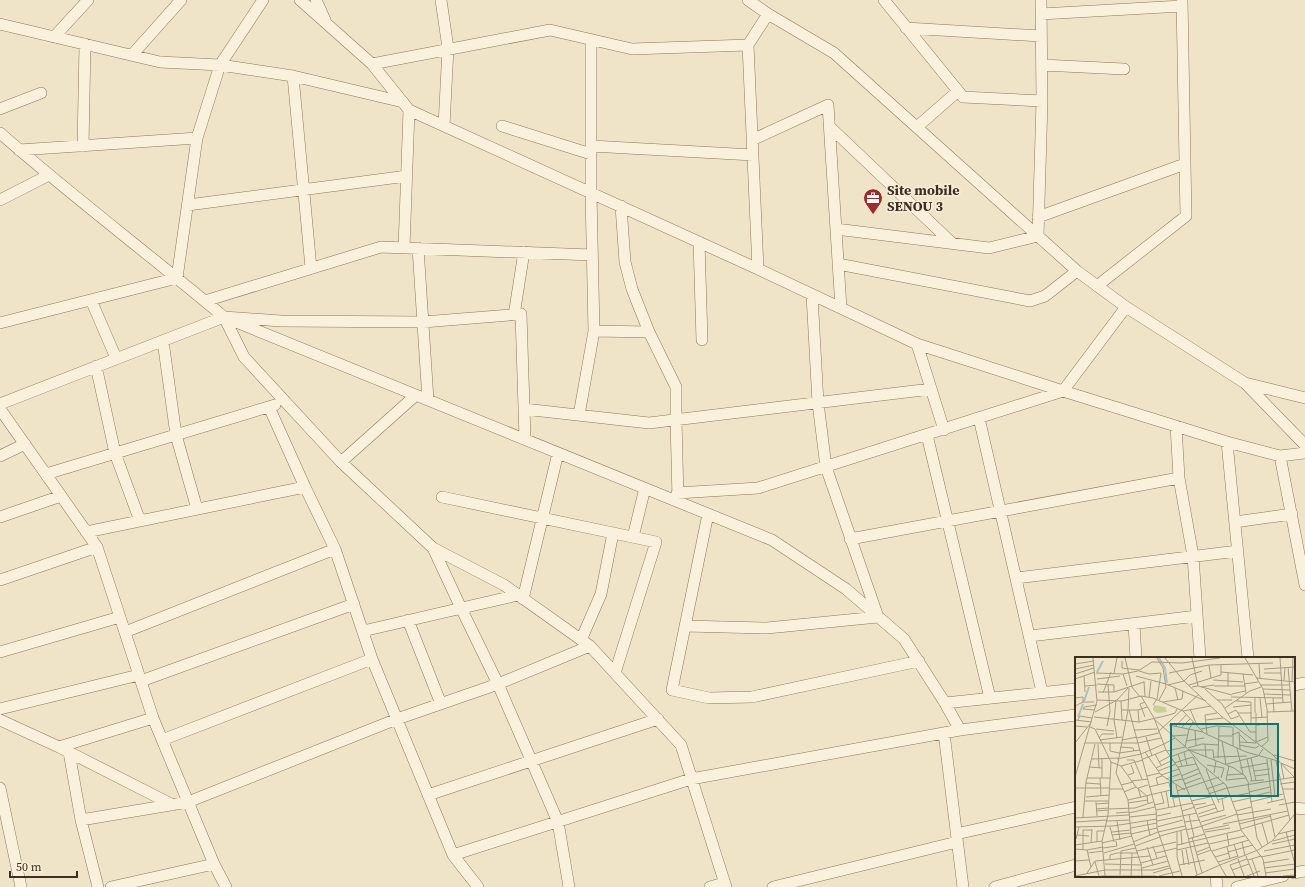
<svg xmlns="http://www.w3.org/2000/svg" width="1305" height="887" font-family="'Source Serif 4',serif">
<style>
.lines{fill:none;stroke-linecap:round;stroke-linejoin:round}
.minor-casing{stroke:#8d765c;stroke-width:12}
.minor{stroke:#faf1dc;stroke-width:11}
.labels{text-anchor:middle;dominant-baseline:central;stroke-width:3;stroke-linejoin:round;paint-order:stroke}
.poi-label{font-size:14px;font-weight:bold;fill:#3d2e20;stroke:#f7eed8;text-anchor:start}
.inset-river{fill:none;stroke:#a9c4bc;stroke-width:2}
.inset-road{fill:none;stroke:#a89b85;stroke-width:1}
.view{fill:#0f766e;fill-opacity:0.15;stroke:#0f766e;stroke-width:2}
.inset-edge{fill:none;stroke:#3d2e20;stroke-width:2}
</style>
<rect width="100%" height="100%" fill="#f0e4c8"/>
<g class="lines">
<defs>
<path id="minor" d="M300,0L372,64L409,110L758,269L917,344L1063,391L1227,442L1280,456L1305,453
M316,0L325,20
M441,0L448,48L444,126
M748,0L768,14L834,53L1077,271L1126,307L1245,383L1305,445
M884,0L963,97L1042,101
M1041,14L1182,6
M0,24L160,62L220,65L293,76L403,102
M906,28L1041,36
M54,37L88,0
M132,55L181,0
M372,64L550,30L632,49L748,45
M1042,65L1124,69
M293,76L311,268
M0,109L41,93
M502,126L591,154
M830,127L952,243
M917,127L958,91
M0,133C73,197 150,255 224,317L772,540L846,589L904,639L945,703L960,730
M752,140L828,105L841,308
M83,146L85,44
M591,146L753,155
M19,150L197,138
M0,200L49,175
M188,205L407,176
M621,206L625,262L632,289L649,332L676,387V419L678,499
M1038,217L1185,164
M836,229L989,248L1038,236L1042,101L1041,0
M699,242L702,340
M404,248L409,110
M418,248L428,400
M838,264L1030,301L1045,296L1077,271
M758,269L748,45L768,14
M1097,286L1186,216L1182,0
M91,300L116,358
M205,301L381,247L592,255
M514,315L524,252
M224,317L244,357L341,462L433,548L504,585L590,646L681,745L726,887
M0,323L177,278L197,138L220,65L263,0
M594,331L649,332
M163,341L176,435L197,509
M917,344L944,430
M96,366L115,453L140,521
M1245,383L1305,398
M0,404L224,317L281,321L423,322L521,314L525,439
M269,407L305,487L335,549L372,659L453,855L478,887
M0,409L97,547L153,718L214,864L226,887
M524,409L649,423L931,389
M579,415L594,331L591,193V40
M979,418L1042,692
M1176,426L1179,478L1193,556L1200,658
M927,435L990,698
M1227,442L1248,658
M0,456L25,444
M1280,456L1305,585
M341,462L416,395
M46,474L275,405
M677,493L758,488L1063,391L1126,307
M442,497L656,542L615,673
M708,514L672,690L709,698L752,697L919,661
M0,517L61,496
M1235,522L1292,514
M86,532L305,487
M633,537L645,488
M850,539L1179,478
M433,548L461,608L498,684L558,822L569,887
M1016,578L1238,551
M0,580L97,547
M523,599L558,453
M408,620L441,704
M1134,624L1136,658
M685,626L767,628L878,617L826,467L818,403L812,295
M363,631L518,595
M125,632L335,549
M1030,636L1197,616
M581,640L601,594L613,533
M0,652L120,617
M141,681L354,604
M1294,685L1305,683
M945,703L1076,689
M0,709L139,675
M0,720L59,747L173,805
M944,733L963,887
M162,740L372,659
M59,747L153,718
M69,752L81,820L98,887
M0,788L21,887
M428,795L658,719
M1294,808L1305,809
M81,820L188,802L397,719L498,684L590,646
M956,834L1076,807
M453,855L691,779L960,730L1076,715
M1294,873L1305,871
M1216,876L1217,887
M111,887L214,864
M710,887L724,883
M773,887L957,842
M995,887L1076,865
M1237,887L1283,876"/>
</defs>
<use href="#minor" class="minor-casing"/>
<use href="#minor" class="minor"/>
</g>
<defs>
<symbol id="office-pin" viewBox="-11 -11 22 30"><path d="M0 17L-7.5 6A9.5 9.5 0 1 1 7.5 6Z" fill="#9e2a2b" stroke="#f7eed8"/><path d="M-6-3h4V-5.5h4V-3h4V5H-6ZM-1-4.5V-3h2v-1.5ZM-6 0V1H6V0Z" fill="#fff"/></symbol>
</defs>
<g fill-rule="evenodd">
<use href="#office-pin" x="862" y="187" width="22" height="30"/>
</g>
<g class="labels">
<g class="poi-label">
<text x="887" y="190">Site mobile<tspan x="887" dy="16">SENOU 3</tspan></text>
</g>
</g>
<g transform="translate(1075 657)">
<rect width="220" height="220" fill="#f0e4c8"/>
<path d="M79,48L90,50L92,55L82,56L78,53Z" fill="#c9cf9b"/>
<path class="inset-river" d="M84,1L90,11L92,26M22,15L28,4M9,44L14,30M3,60L8,47"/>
<path class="inset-road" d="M50,1L57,30L65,40M82,1L88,11L91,30L84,43M90,1L108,23L146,59L198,98L220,121M117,1L123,29M170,1L188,32L192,52L193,84L186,90M205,1L208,46M47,4V11L64,13M0,7L19,4M184,7L185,21M134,8L136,21M213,10L217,54M0,12L19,8M189,12L220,10M64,14L74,17L86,16M146,15L178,18M21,16L48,17L63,14L77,5L107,6L145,1M39,16L42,1M94,16L134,8L198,6M189,16H206M0,17L19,11M48,17L52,29M168,17L171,36M9,19L10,35M61,19L91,27L131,44M181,21L220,25M0,22L20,15M22,22L45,19M138,23L168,25M209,23L210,10M69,24L70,40M217,25L218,1M22,27L39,28V35M169,27L183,25M93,28L109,24L115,18L127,14M114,28L146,18V8M185,28H214M10,29L22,28M139,29H170M153,29V15M117,30L123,29L157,38M126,30L139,28M54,31L53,53L41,116L53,143L56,177L66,207L67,219M100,31L103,43M130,32L147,47L156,62L164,59M188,32L215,33M23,35H39L69,25M28,36L36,15M157,37L170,34M189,37L215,38M66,39L79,61L91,93L104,112L136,193L151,219M74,40L76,24M156,40L207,41M0,41L8,40V45M180,41V56M185,41L187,61M198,41L199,55M22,43L47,44L66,39L78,41L108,54L129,76L171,95L203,104M142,43H157M41,44L39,63L42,81M46,44L47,63M161,44L176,45V66M70,45L65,47L70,60M88,45L107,42L108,34M191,47L216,45M78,48L82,42L86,16M0,49L8,45H19M158,50L176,48M150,51L175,34L186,30M115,52L121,66M20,53L8,52L9,50L22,48M46,53H63L72,50M54,53L81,153L82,171L98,219M63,53L64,65M108,54L136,49M20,55L42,43L53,31M192,55L220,54M163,56H177M153,57L161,53L175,75H181M19,60L64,65L94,58L100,56L102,52M176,61L193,60M79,62L114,93L159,111L170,119L174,127M0,63L17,65M3,63L5,59L17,61M131,63L148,61M94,68L128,75M181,68L193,67M0,69L12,70M32,69L35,54L33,27M15,70L20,72L36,105L46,109L61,130L72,139L73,146M100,70L111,58M158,70V89M106,71L115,62M21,72L39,74M126,72L141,69L157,70M59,73L82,72M120,73L121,89M83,75L124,37M132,77L130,58L142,56M164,77L173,86M157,78L164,75L165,92M97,79L112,78M144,79H157M71,80L77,99M24,81L27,77H39M62,81L84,76M25,83L47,80M47,83L62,80M111,84L129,81M147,84L151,108M164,85L181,86V56M181,85L193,80M0,86L15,67M10,86H63L86,81M35,86V94L44,96L65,93M23,87L24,111M89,87L100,81M130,87L131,100M164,88L180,91L184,89M45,90L58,91L59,94M113,91L127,87L144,88M114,93L124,105L151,128L162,157M92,94L110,90L114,72L118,65M70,95L86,118L110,133M109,95L112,108M80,97L86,108M103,97L107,109M199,98L220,104M95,100L114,93H138L139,103M118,100L143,155M139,100L172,99M143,101L144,70M176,101L181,124M17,102L43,101M42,102L66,97L89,87M68,102L91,93M172,102L177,124M192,102L197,145M52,103H59L67,122M196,103L200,139M201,104L215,163M84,105L95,99M99,106L118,100M206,106L220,112M152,107L183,99L188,92M206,107L209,122M132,108L149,111L146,121M46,109L68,103M154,109L151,123L171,121M15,110L27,111M103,110L121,107M81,111L98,103M165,111L192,106M131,112L144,146M83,114L101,107M179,114L195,112M139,116L141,104M53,118L59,116L56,108M86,118L104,112M152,118L168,117L162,91M72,119L85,116M106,119L123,112M180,119L194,117M0,120L22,44L18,1M12,121H35M25,121L26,139M27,121V102M91,122L105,117M107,123L125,116M57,124L73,122M175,124L189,123M11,126L25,127M94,126L100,150M109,127L126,121M173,127L182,181L187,190M205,127L220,125M46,128L58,125M83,128L81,121L87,119M101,128L122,218M74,130L107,122M0,131H35M35,132H48M131,132L149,126M207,132H220M91,134L94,151M102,134L144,120M49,135L61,130M174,135L195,130M133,137L152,131L220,120M11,140L34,138M155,140L174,136M175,140L195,135M66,141L63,131L73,128M98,141L113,138M53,143L96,133M143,143L155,139M10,144H34M116,144L135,140M21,145L22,159M157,145L175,141M175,145L208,137M53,146L73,143M192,146L209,142M21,147L34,146M79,148L89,146L86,135M119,148L131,146M204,148L220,145M21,152L34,151M34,152L60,151L78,145M121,152L139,147M81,153L118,146M21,154L33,153M107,154L120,150M161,154L176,150M41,156L54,155M54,156L80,150M123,157L141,151M195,157L200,180M114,158L119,180M162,158L196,152M82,159L96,156M8,160L11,125L20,87M54,160L82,157M124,160L149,153L147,142M0,161L54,158M72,163L75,179M32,164L55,163M42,164L45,183M82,164L122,156M0,165L32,163M109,165L125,163M126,165L151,158M187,166L193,187M148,167L213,154M164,167L196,159M127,169L162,157L166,173L188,202L191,219M0,170L38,169L82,162M35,170L39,185M82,170L108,163M56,171L82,166M166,172L214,158M111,173L128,169M129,173L154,168M106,174L107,188M37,175L56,173M102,175V200L107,219M130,175L155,171M211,175L220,207M56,177L82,171M152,177L154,189M203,177L220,173M2,178L14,179M37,178L56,176M85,179L111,172M117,180L127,216M1,182L4,170M113,182L130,177M198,184L220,178M22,185V174H29M58,185L83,175L110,169M167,185L170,199M16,186L17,172M27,186L57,179M134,187L170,179M159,187L163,200M197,187L220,182M0,188L27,184M102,188L166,173M60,189L85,180M78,189L82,201M72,190L78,208M152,190L155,202M28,191L42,189L41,184M0,192L12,193L28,190M111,192L114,208M8,193V173H17M12,193L16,210M102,193L133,186M107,193L109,208M62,194L101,185M137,194L174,183M189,194L220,188M122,195L135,190M153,195L178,188M13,196L28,194M29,196L59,187M81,196L102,191M122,198L136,193M171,199L179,219M140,200L154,196M186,200L220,193M35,202V198L42,196H63M163,202L169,219M177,202L183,219M173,203L186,199M0,204L14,203M20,205L24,219M143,205L163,199M66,206L91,199M188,206L214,202M30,207L67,208M104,208L130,203M145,208L183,193L197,184L220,157M155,208L172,202M155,208L160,219M67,211L93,204M189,211L220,207M157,213L174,207M12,216L20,204L75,199M78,216L95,211M190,216L220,212M45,218L46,194L61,191M0,219L30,213H78L94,209M26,219H81M30,219L27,184L33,158L36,105M56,219L57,196M84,219L105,214M120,219L145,208M172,219L185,214M208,219L220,218"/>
<path class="view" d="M96,67H203V139H96Z"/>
<rect width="220" height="220" class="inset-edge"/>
</g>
<path d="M10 871v6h67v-6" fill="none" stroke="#3d2e20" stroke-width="2"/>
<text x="16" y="871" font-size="12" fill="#3d2e20" stroke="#f7eed8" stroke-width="3" paint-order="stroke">50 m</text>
</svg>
